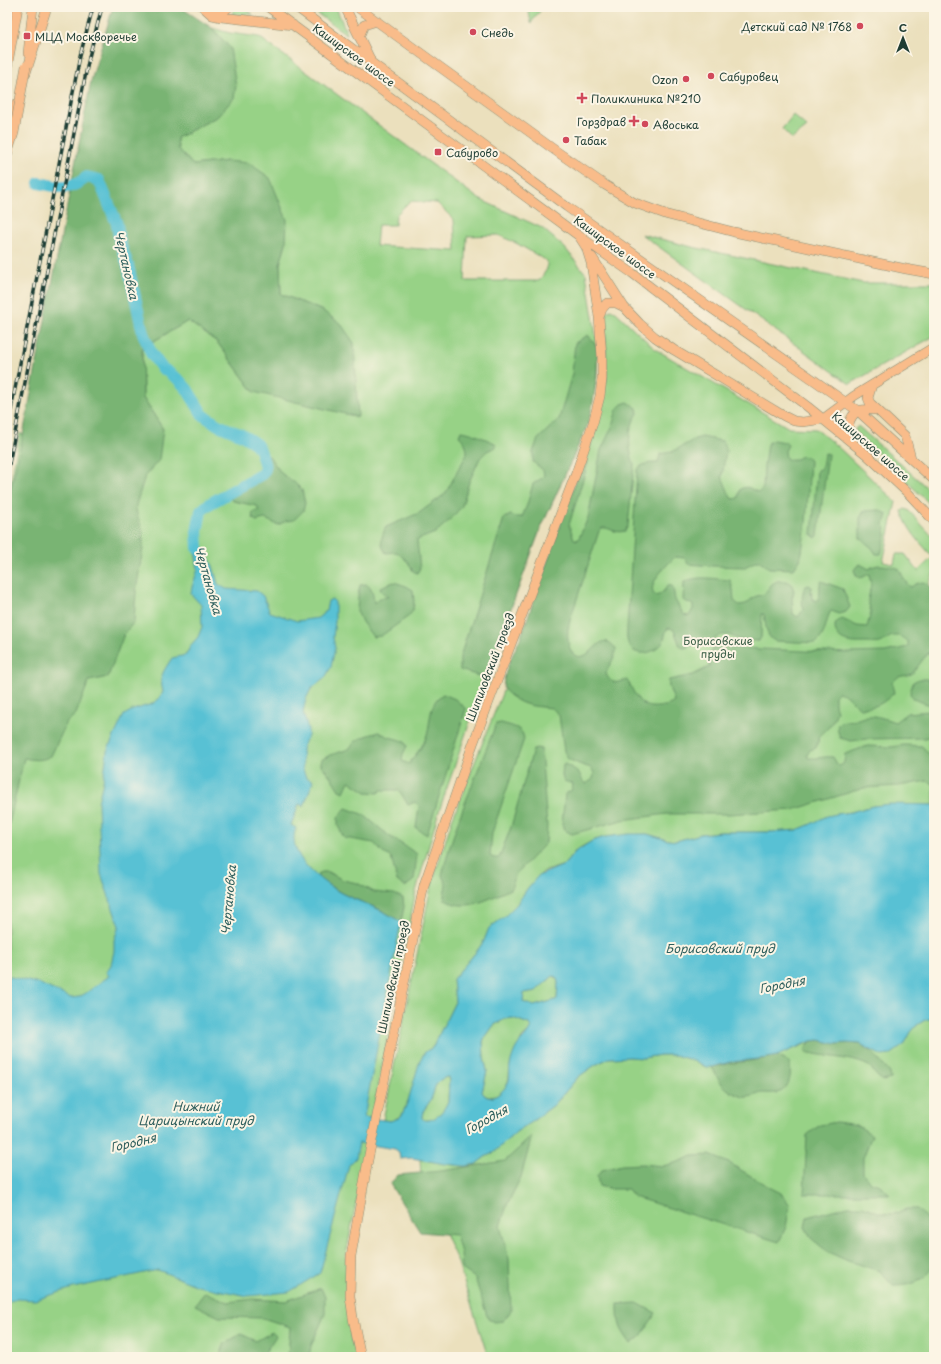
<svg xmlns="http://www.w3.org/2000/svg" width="941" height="1364" font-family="'Playpen Sans',sans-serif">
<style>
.green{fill:#97d286;stroke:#5b885d;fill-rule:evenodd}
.forest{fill:#79b473;stroke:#4c7854}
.water{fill:#58c1d4;stroke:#3c7f84;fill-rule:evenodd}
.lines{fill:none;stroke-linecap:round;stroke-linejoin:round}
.river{stroke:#58c1d4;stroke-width:12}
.major-casing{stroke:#858e78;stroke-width:10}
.major{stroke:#f9bc8a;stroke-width:9}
.rail-casing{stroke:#1f3d34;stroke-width:3.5}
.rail{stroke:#fcf5e5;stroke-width:2;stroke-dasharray:6;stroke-linecap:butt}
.major-bridge-casing{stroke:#858e78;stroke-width:10;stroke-linecap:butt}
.major-bridge{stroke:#f9bc8a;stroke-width:9}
.poi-dot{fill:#d1495b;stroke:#fcf5e5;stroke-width:1.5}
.labels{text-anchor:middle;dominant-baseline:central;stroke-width:4;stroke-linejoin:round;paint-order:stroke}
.poi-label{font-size:11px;fill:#1f3d34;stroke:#fcf5e5;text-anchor:start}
.street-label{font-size:11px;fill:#1f3d34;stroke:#fcf5e5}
.park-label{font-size:11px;fill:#375b44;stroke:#fcf5e5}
.water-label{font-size:12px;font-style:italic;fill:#2d5e5c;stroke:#fcf5e5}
</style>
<rect width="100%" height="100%" fill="#fcf5e5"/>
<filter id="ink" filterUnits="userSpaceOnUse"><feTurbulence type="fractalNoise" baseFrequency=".025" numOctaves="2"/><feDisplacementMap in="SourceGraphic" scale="8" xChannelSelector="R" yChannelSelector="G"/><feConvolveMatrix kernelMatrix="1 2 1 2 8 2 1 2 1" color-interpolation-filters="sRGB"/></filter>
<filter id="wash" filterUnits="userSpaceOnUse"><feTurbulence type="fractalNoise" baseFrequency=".012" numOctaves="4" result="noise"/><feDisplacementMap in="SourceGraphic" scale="16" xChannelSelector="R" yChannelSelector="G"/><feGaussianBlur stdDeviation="0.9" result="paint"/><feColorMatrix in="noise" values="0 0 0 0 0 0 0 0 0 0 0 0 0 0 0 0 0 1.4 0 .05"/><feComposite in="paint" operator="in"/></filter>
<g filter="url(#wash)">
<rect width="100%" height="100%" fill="#ebe0bd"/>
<path class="green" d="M235,7H242L253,14L232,15Z
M308,7H336L347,34H346Z
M528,7H543L531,23Z
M212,28L230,33L259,37L479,199L542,228L565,248L586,274L598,348L597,378L588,424L540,530L485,678L437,817L415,895L346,1255L351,1340L357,1357H7V502L20,433L23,435L163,429L143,398L142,348L188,321L217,342L254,392L323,311L281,294L280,264L286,243L227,161L193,165L178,149L177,138L218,116L230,48ZM410,201L437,203L454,220L456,251L376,246L378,225H395L396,215ZM498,235L516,243L547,261V269L539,281H465L467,236Z
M793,115L807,127L792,139L782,129Z
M641,234L692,247L863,283H934V336L850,384Z
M611,310L616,312L655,349L789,428L816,429L838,447L896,502L883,562L894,564L896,554H905L918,571L933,557C922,545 905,527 902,511L905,509L908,510L934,538V572L929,584L934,593V805L873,806L851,812L837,814L797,830L771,832H721L701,834L676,841L668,840L647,834L605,837L592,841L576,850L564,865L543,872L527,889L517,904L503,918L491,927L488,931L484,941L477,951L453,979L455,1002L433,1047L425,1052L408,1101L402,1115L392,1121L383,1120L431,887L452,820L520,648L597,427L607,377L605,316L606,312Z
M858,426L934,494V508L857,433L855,429Z
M553,976L556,977L558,982L557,999L555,1000L534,1006L523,1002L524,993L533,992L537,990Z
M513,1018L529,1024L531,1027L530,1031L522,1038L510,1065L509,1077L507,1086L501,1092L496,1096L488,1097L483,1094L482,1092L487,1071L484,1057L483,1042L484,1039L494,1025L505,1019Z
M934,1018V1357H488L458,1263L421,1178L420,1159L445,1164L465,1166L476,1164L485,1157L493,1153L516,1132L534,1120L554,1105L578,1077L595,1065L609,1058L630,1057L643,1058L660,1055H675L695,1061L706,1067L799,1047L811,1041L819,1040L890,1055L903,1045L911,1032L917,1025L925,1020Z
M447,1077H448L449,1080L448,1102C444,1111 435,1122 424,1120L422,1118C422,1110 426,1108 430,1101C436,1091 432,1081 447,1077Z"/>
<path class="forest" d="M113,7H180L212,28L230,48L236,86L234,98L218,116L177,138L178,149L193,165L227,161L249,163L270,178L287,220L286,243L280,264L281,294L323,311L341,324L354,343L358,417L254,392L217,342L188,321L142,348L143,398L163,429L159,460L145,476L136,505L137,515L143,531V548L136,591L134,622L124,634L108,677L89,681L76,714L67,722L51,756C42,761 33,760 24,758L7,833V506L23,435L91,81Z
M588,335L598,348C597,374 595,399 588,424L540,530L485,678L460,670V657L504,518L511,515L516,517H522L527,505L533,484L542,478L544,475L543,470L533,462V452L538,439L559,419L572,374L575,343Z
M628,402L637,408L638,413C636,417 633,421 632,425C628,437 629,452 634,464L628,526L625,531C613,534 611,527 602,528L599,531C592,554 584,576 577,599C574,608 570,619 568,629C567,638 568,660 583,656C596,652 602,630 616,649L614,657L606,673C610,685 617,683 627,680C636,695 639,709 658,707C664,706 669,706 674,702C673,694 667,688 669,680L693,675L709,667L710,655L712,649L718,645L739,648L848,653L885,652L908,647V642C904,639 901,636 897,636C889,635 886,641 880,643C876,644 871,643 867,643C855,643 836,645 835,627C835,622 838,621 842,619L857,626L867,627L871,612L868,601L871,584L869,574L861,578L857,577L854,570L857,566L860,564L869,569C877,562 888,566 898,568C903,574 904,583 911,587C923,579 927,581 934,593V654L932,652L927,654L912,674L898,677L892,683L894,693C881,705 877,707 860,708L844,694L838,692L835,696V705L837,711L834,719L829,727L820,736L816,748L810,750L807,755L808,758C817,759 825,756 833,757L837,764L840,766L844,763L845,754L867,746L891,747L904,745L922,746L929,754H934V785L927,781L899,786L864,788L793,810L728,814H667L622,820L572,834L566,831L562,824L565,794L572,790L573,784L564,781L562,776L563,765L565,764C569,767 576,769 579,773C582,777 581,781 586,784L593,779L594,773L591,768L579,764L568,759L564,751L559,715L552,708C531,706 518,706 503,688C504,666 517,649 524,628C544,572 563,516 583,460L585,459L588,460V463L569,525L574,539L578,540L588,518L601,450L612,427L617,409L622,404Z
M461,431C472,432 485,439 495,443L496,447L487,451L480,458L469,482L462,506L451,519L435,533L417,540L420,569L417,573L413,571L408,562L397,552L386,553C379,543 381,538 386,527L419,513L445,494L467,454C467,446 465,441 459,436Z
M702,437L722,441L725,445L726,451L722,477L731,498L734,499L738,498L740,489C751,484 750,491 759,492L763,488L764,466L767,444L773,440L785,442L788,445L785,451L786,458C792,462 795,460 801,456L807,457L810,461L806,523L802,552L800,560L794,569L769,568L760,561H756L745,567L712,566L688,564L685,558L675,557C667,565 645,585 655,596C661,595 664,591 668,585H670L673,587L675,600L684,615L689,616L693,609V605L683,600L684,582C697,575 716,579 730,580L733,589L734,601L739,605L746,604L754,597L764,594L772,584L777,581H787L792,585L794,591L792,598L793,614L798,617L803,610C802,602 801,590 807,585L811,586L812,599L817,601C822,594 818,587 821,581L843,589L850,607L846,612L838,614L832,611L830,612C825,624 826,635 816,643L775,641C765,637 766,624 764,614H762L761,638L758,641L740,640L729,635H721L713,640L684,648L680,646L674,630L670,628L667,629C665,633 665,638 663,642C657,653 635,659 629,645C626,640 627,634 627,629L637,470C642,463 650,463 658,463L660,454L672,452L695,439Z
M826,453L828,454L818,536L816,538L812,535L817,470L822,468L824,454Z
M262,456H269L282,474L294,482L302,490L305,503L303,511L294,520L286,521L278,525L265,519L256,521L253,518L252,513L259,510L257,506L233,501L229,498L228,493L262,474L265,469Z
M880,510L887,514L884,525L886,535L881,554H876L872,548L860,538V518L864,511Z
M394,582L406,586L413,590L414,602L413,610L409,616L381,636L373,637L362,622L357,611L358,596L360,585L366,584C373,589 373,595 374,603L380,598L388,597L381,591L380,587Z
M919,679H927L934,684V735L925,738L867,739L851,741L840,738C833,719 841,722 855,720C859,719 863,717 867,716C876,715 886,719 895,722L907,713L930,711L933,708L930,705L913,699L910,693L913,682Z
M443,694L455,699L466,709L427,835L416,828L419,806L415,802L408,805L399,790H381L378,793L366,792L349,781L344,792L339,790L331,777L321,765V760L330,755L349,749C356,737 367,736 379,732L389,737L404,741L407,746L403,754L402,761L409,764C414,756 421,749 425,740C432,725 427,703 443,694Z
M501,723C511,726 523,727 524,739L492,833L490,856L494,858H499L511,827L533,750L536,748L541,749L547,826L546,843L516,874L511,889C489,898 468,913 445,900L444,894L446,885L442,875L450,846L460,816L496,724Z
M346,808L364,815L388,835L417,854L414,880L405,887L397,881L391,857L383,853L374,843L344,838L338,826V817Z
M322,872H328L343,880L357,883L374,892L394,894L403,898L404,907L401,922L381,910L343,894L317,878L319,874Z
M819,1040L836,1044L846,1043L860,1044L872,1052L890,1073L891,1079L883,1081C881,1079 877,1077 876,1075C873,1073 873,1069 870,1067C858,1058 823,1057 806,1052V1048L811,1041Z
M777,1056L789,1062C792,1071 791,1087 780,1092C775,1094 768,1093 762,1093C757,1094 752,1097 747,1097C744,1098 741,1096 738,1095C724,1090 718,1080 712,1067C734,1062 756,1061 777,1056Z
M837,1122L857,1125L872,1135L863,1158V1173L870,1182L880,1185L890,1194H804L807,1135L820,1125Z
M532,1136L521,1177L508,1203L500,1226L509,1259L511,1311L503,1321L494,1322L488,1319L475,1278L462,1269L461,1253L456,1235L420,1232L390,1184L398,1175L441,1171L505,1161Z
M710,1155L731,1164L769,1187L781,1193L790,1205L786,1227L779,1242L634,1197L628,1189H609L599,1186L597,1176L602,1170L622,1165L642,1164L663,1166L678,1162L693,1156Z
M848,1206H863L881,1213L894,1214L906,1209H917C931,1221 934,1231 934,1249C934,1253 935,1258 934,1262C930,1281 910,1286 893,1286L880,1271L848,1261L828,1252L812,1239L805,1227L807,1217Z
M321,1288L325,1297V1314L311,1346L309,1357H288L290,1327L263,1318L219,1317L195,1305L205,1292L228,1302L253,1299L286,1301Z
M637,1303L656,1313L641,1336L631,1344C619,1327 618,1325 618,1304Z
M272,1332L276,1336L262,1357L220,1356L225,1343L241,1334L256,1341Z"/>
<path class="water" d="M197,532L200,541L213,566L218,584L226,589L257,591L263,596L270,612L297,621L318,618L326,611L328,601L332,599L335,602V622L333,637L335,648L331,667L325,678L311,689L306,699L303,712L308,729V735L302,749L303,770L306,777L313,781L304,806L299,804L291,825L296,828C285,855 322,883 343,894C355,900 368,904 380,910C387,913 394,918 401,922L364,1117L390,1121L399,1118L402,1115L408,1101L420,1060L425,1052L433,1047L455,1002L453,979L477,951L484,941L489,928L503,918L517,904L527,889L538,876L564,865L575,852L592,841L605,837L629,834H647L668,840L676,841L701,834L721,832H771L797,830L809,825L827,816L837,814L851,812L873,806L890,804L934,805V1018L925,1020L917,1025L911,1032L904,1045L890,1055L882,1056L860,1044L846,1043L836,1044L819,1040L811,1041L777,1056L767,1058L730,1062L712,1067H706L695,1061L675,1055H660L643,1058L630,1057L609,1058L595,1065L578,1077L554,1105L534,1120L516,1132L514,1134L493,1153L485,1157L476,1164L465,1166L445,1164L412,1158L400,1159L399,1152L395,1149L359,1143L356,1158L349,1165L320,1273L289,1292L248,1296L198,1286L158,1270L73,1288L35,1300L17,1299L7,1302V976L40,984L71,998L79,997L86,993L109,976L106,972L111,965L114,951V940L119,926L101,874L98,802L103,782L107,751L124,715L133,710L152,704L159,699L163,692C159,675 163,672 172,658L186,655L191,645L198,637L202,627L201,605L191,594L192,587L198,569L195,551ZM553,976L556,977L558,982L557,999L555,1000L534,1006L523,1002L524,993L536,991ZM513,1018L529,1024L531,1027C528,1036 519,1041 515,1050C513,1054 511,1060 510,1065C509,1070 510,1075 509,1080C506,1090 490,1106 482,1092L487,1071L484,1057L483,1042L484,1039L494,1025L505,1019ZM447,1077H448L449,1080L448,1101C444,1111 435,1122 424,1120L422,1118C422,1110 426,1108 430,1101C436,1091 432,1081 447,1077Z"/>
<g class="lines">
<path class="river" d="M39,183C61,187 68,192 87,177L99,180L117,224L120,243L128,265L143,333L151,353L161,367L179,380L187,389L203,415L218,425L242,435L256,444L260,450L264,463L265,469L262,474L209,504L201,511L197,532L198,548"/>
</g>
</g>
<g filter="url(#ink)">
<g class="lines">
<defs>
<path id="major" d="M203,7L212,15L221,17L293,25
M268,7L579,236L632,273L808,407L866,454L909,494L934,521
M296,7L567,207L858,411L934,480
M345,7L370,59
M357,7L556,151L605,185L635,203L668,215L734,232L906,269L934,274
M210,9C216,10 223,13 229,7
M359,37L364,25L377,21
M28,53L33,7
M7,68L18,7
M26,73L47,7
M7,134L16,104
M7,155L14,133
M592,257L624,307L640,324L655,337L674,350L784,416L794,421L803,422L823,419L854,396L934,347
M600,315L602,309L607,303H616L624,307
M872,385L868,398L870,403L905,436L911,458
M849,439C847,430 848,417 858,411C864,408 871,410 877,410
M361,1357L353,1318L350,1296L351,1256L368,1160L424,885L473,744L576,473L593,423L600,396L602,379V357L599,317L591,263L586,247L579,236"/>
</defs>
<use href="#major" class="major-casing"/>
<use href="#major" class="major"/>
<defs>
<path id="rail" d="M7,430L80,56L93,7
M7,474L89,57L102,7"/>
</defs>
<use href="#rail" class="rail-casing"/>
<use href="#rail" class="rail"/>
<defs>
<path id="major-bridge" d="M14,133L26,66"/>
</defs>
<use href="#major-bridge" class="major-bridge-casing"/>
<use href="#major-bridge" class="major-bridge"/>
</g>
</g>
<g class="poi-dot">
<circle cx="860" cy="26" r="4"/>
<circle cx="473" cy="32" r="4"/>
<rect x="23" y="32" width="8" height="8" rx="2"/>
<circle cx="711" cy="76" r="4"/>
<circle cx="686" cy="79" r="4"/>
<path d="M580 92h4v4h4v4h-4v4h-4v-4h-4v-4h4z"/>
<path d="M632 115h4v4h4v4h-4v4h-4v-4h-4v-4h4z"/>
<circle cx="645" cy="124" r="4"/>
<circle cx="566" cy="140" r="4"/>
<rect x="434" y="148" width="8" height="8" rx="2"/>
</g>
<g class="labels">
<g class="poi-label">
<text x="852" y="26" text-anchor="end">Детский сад № 1768</text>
<text x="481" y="32">Снедь</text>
<text x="35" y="36">МЦД Москворечье</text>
<text x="719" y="76">Сабуровец</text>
<text x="678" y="79" text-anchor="end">Ozon</text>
<text x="591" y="98">Поликлиника №210</text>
<text x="626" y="121" text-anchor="end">Горздрав</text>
<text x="653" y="124">Авоська</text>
<text x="574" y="140">Табак</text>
<text x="446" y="152">Сабурово</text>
</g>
<g class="street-label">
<text transform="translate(354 55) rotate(36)">Каширское шоссе</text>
<text transform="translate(615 247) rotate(36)">Каширское шоссе</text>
<text transform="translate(871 446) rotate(41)">Каширское шоссе</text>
<text transform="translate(490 667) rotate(-69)">Шипиловский проезд</text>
<text transform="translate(393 977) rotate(-78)">Шипиловский проезд</text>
</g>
<g class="park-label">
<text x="718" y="640">Борисовские<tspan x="718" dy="13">пруды</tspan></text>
</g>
<g class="water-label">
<text transform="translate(127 265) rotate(77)">Чертановка</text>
<text transform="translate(209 580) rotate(74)">Чертановка</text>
<text transform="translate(228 900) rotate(-85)">Чертановка</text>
<text x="720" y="948">Борисовский пруд</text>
<text transform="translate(782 984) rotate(-11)">Городня</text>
<text x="196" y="1106">Нижний<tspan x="196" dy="14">Царицынский пруд</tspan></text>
<text transform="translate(486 1119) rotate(-29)">Городня</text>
<text transform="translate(133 1142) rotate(-13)">Городня</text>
</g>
</g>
<rect width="941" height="1364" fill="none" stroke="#fcf5e5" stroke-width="24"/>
<g transform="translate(903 38)" stroke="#fcf5e5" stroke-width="3" paint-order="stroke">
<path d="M0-3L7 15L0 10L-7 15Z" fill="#1f3d34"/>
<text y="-6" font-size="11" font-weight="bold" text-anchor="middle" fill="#1f3d34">С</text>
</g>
</svg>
